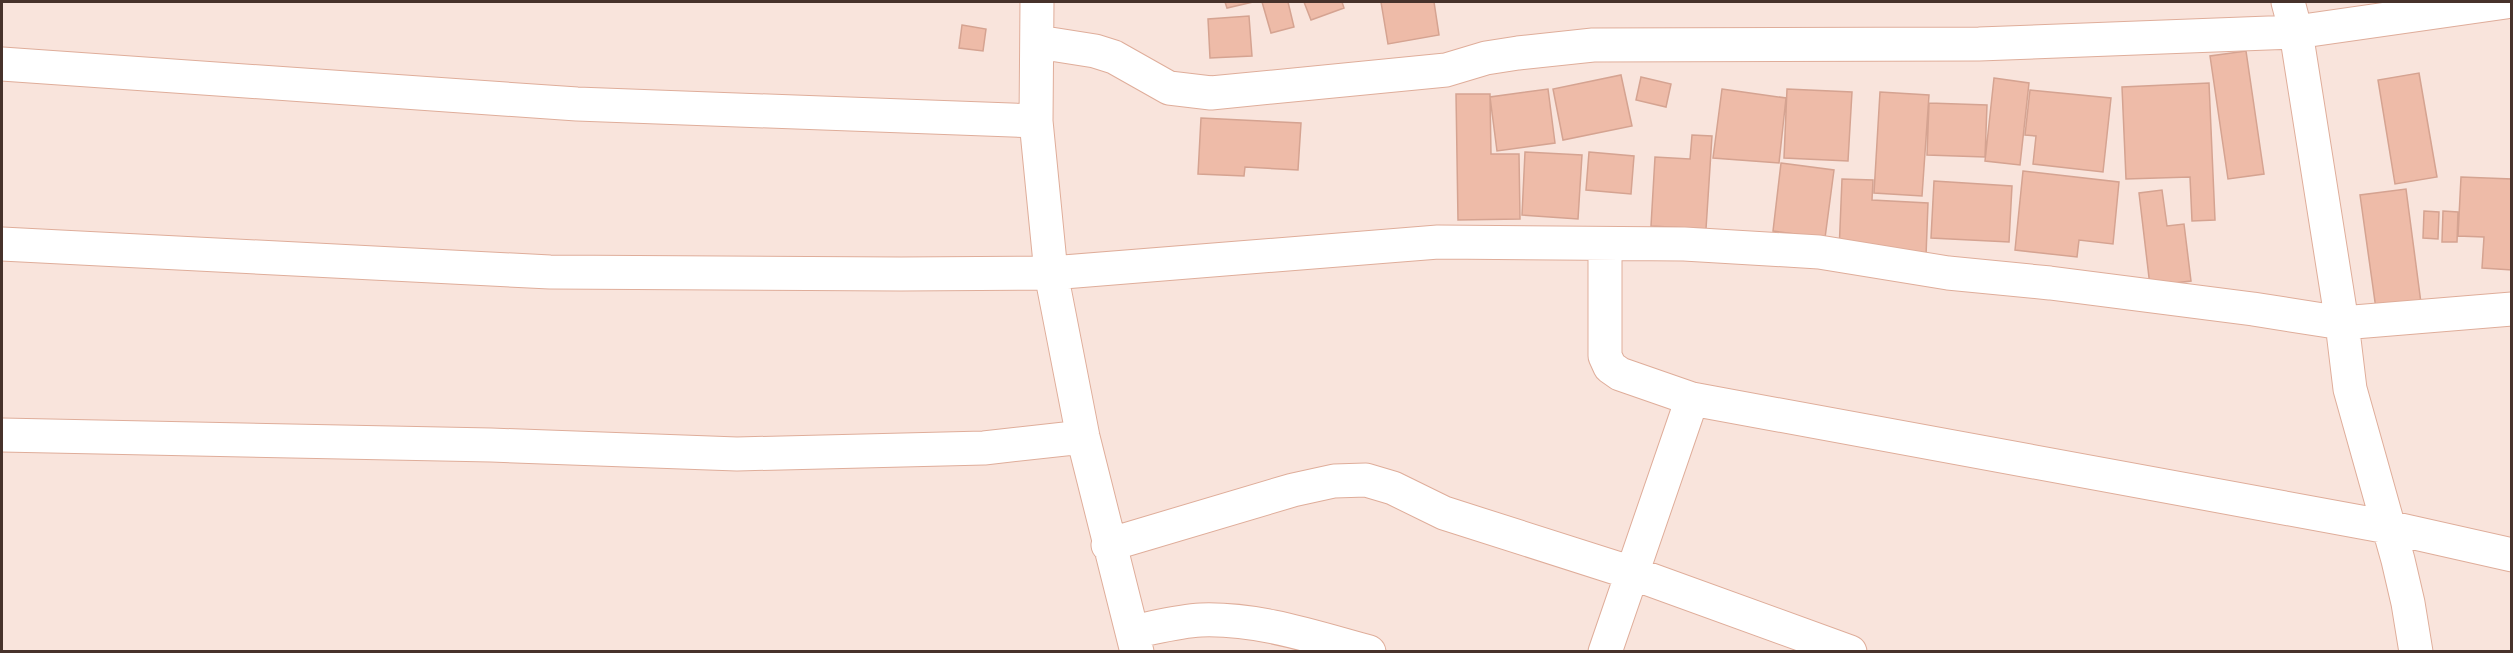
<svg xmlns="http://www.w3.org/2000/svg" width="2513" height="653" font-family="'Public Sans',sans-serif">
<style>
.building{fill:#eebba8;stroke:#d5a391;stroke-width:1.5}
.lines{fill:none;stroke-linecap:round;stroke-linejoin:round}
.minor-casing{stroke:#dfad9a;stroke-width:35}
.minor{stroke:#fff;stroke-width:33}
</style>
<rect width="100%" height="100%" fill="#f9e4dc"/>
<path class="building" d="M1225,2H1253L1227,8Z
M1262,2H1288L1294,27L1271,33Z
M1304,2H1342L1344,8L1311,20Z
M1381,2H1434L1439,35L1388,44Z
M1249,16L1252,56L1210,58L1208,19Z
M962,25L986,29L983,51L959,48Z
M2246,51L2264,174L2228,179L2210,56Z
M2419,73L2437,177L2395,184L2378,80Z
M1621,75L1632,126L1563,140L1553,89Z
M1641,77L1671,84L1666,107L1636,100Z
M1994,78L2029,83L2020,165L1985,161Z
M2209,83L2215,220L2192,221L2190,177L2126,179L2122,87Z
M1548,89L1555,143L1497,151L1490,97Z
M1722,89L1786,98L1779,163L1713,158Z
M1787,89L1852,92L1848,161L1784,158Z
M2030,90L2111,98L2103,172L2033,164L2036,136L2025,135Z
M1880,92L1929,95L1922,196L1874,193Z
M1456,94H1490L1491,154H1519L1520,219L1458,220Z
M1929,103L1987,105L1985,157L1927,155Z
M1201,118L1301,123L1298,170L1245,167L1244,176L1198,174Z
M1692,135L1712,136L1706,229L1651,226L1655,157L1690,159Z
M1525,152L1582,155L1578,219L1522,215Z
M1589,152L1634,156L1631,194L1586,190Z
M1781,163L1834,170L1825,238L1773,231Z
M2023,171L2119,182L2113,244L2079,240L2077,257L2015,250Z
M2461,177L2512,179V270L2482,268L2484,237L2458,236Z
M1842,179L1873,180L1872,200L1928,203L1926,256L1839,252Z
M1934,181L2012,186L2009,242L1931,238Z
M2406,189L2421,303L2376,309L2360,195Z
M2162,190L2167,226L2184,224L2191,281L2150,286L2139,193Z
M2424,211L2439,212L2438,239L2423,238Z
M2443,211L2458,212L2457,242H2442Z"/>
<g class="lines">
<defs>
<path id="minor" d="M1037,2L1036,121L1051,273L1083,437L1137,652
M2288,2L2296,32L2342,323L2350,389L2398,560L2408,603L2416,652
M1038,42L1095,51L1114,57L1169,88L1211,93L1446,70L1486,58L1518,53L1593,45L1979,44L2296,32L2506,2
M2,64L577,104L1036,121
M2,244L550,272L901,274L1051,273L1438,242L1684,244L1819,252L1948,273L2050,283L2253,309L2342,323L2512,309
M1605,244V356L1610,367L1620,374L1692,399L2388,527L2512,555
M2,435L491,445L737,454L984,448L1083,437
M1108,545L1293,490L1334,481L1366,480L1393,488L1444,513L1632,573L1850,652
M1132,632C1154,628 1178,621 1201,620C1258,618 1314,637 1369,652
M1605,652L1692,399"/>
</defs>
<use href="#minor" class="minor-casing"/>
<use href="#minor" class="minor"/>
</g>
<rect width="2513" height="653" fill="none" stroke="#47322b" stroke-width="6"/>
</svg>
